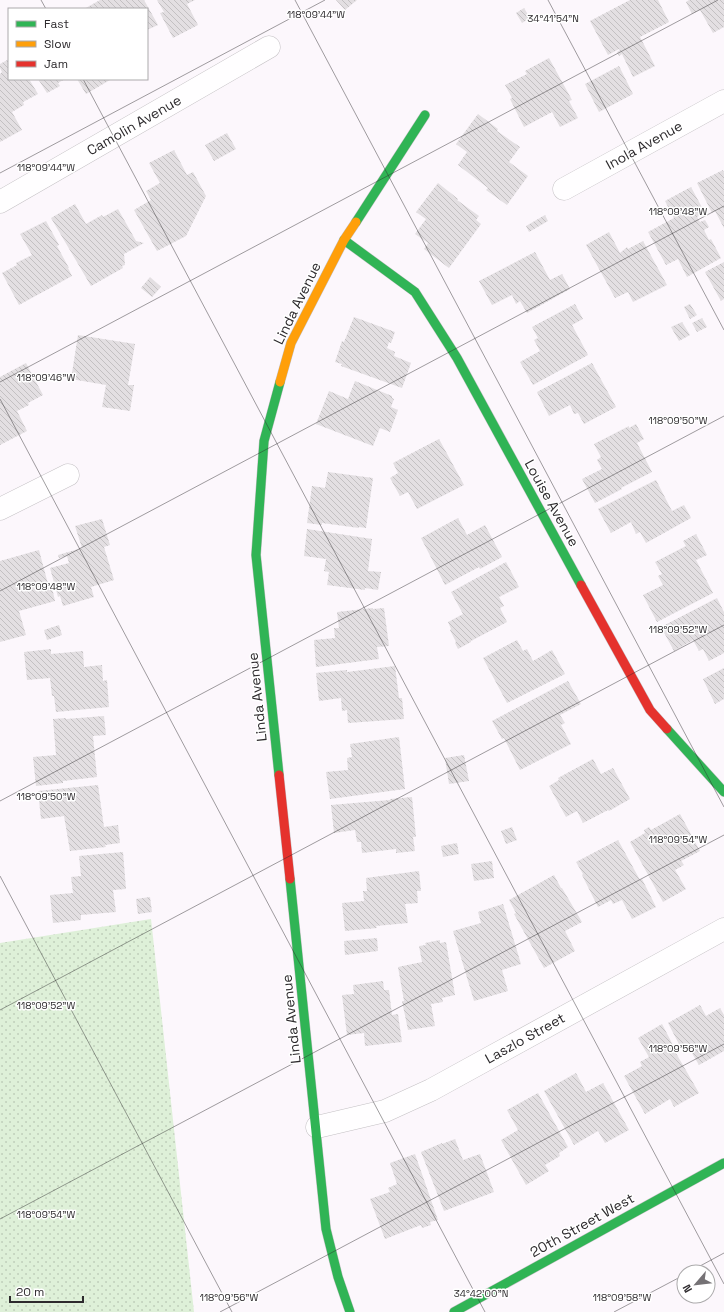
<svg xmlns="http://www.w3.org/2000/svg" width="724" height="1312" font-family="'Space Grotesk',sans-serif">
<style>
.grass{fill:url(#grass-dots)}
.building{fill:url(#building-back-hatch)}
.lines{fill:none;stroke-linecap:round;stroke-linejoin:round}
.street-casing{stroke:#c4c1c4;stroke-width:23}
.fast-casing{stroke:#c4c1c4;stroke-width:10}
.slow-casing{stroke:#c4c1c4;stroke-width:10}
.jam-casing{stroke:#c4c1c4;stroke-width:10}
.street{stroke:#fffeff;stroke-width:22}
.fast{stroke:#30b455;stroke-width:9}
.slow{stroke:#ff9f0a;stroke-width:9}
.jam{stroke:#e5322d;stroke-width:9}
.ticks{fill:none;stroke:#2d2a2d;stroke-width:1;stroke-opacity:0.45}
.labels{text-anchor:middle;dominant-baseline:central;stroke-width:3;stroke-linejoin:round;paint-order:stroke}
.street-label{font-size:14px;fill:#2d2a2d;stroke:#fff}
.ticks-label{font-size:10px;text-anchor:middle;fill:#2d2a2d;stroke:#fff;stroke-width:3;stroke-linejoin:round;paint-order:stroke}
</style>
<defs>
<pattern id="grass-dots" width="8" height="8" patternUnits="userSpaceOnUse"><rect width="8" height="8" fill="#def0d8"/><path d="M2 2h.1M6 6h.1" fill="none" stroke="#bfceba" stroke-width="1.8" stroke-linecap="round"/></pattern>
<pattern id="building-back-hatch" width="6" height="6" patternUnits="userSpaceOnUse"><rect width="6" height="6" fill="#e3dfe2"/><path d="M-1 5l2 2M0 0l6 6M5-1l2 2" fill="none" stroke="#c3c0c2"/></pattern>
</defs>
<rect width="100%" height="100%" fill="#fcf7fc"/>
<path class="grass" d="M151,919L194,1312H0V943Z"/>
<path class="building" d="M100,0H144L158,25L147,30V9H84Z
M157,0H195L187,4L198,25L173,38L160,13L164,12Z
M336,0H357L345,10Z
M630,0H658L669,22L640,37L655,66L633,77L622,54L619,56L617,52L620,50L619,49L608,55L590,21Z
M689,0H724V27L713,33L700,10L692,14L686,2Z
M524,8L530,18L522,23L516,13Z
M549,58L572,100L569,101L578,118L560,127L552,112L524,127L510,99L512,98L505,85L527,74L525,71Z
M9,59V79H29L38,94L23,102L24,105L12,112L22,130L0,142V74L2,72L0,68V64Z
M619,66L633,94L599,112L585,84Z
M38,79H65L58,83L60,86L47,93Z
M77,79H110V80L86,94Z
M478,114L498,129L497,131L520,147L509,162L528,176L507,205L486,190L488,188L458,165L467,152L456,144Z
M227,133L236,149L214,161L205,145Z
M174,150L187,175L193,172L206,196L186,236L157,251L134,210L151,200L146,191L160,183L149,163Z
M723,170L724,173V228L715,211L712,213L697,183Z
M438,183L458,199L457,200L479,216L476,220L481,224L449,268L424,249L428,243L415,234L426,219L416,212Z
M691,187L705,213L697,217L700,222L705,220L709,227L704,230L709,240L711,239L721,258L687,277L678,259L666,265L648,232L674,218L665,201Z
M75,204L86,224L102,215L103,217L118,209L136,241L144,243L124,254L125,265L122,266L123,268L91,286L51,218Z
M545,215L548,221L529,232L526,226Z
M46,221L59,245L57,246L69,268H68L72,276L19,305L2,273L17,265L16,263L32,255L20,234Z
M609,232L620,253L627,247L628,249L643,241L667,285L633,302L628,292L615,298L586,245Z
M535,252L550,280L562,274L570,289L527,313L520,301L516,304L512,295L492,305L479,281Z
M724,262V299L721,301L705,272Z
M150,277L161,287L152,297L141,288Z
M575,304L583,319L572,325L588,355L533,385L520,362L540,351L534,340L538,338L532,327Z
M690,304L697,315L690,319L684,307Z
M354,317L395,332L391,343L389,342L387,348L395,352L394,356L411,363L402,388L341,366L342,364L335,362L342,341L344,342Z
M702,318L707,327L697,332L692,323Z
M682,322L690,335L679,341L671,327Z
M78,335L135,344L128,385H134L130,411L102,407L106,385L71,379Z
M26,363L43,395L28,403L29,405L17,411L27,431L0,445V377Z
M592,363L616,407L584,424L578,413L574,414L570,405L549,416L537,392Z
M355,381L392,396V398L394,399L391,407L398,410L390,432L380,428L373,446L316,424L329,391L348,399Z
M636,424L644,439L637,443L652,472L621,488L622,489L595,503L582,479L602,469L597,460L601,457L594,444L629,426V428Z
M439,439L464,485L417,509L408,492L400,496L390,478L398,473L393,463Z
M328,472L373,478L366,528L359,527V528L322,523V525L307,523L312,486L325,488Z
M656,480L672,511L684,505L691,518L646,543L640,532L636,534L631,522L611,533L598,509Z
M458,518L467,535L485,525L502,557L480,569L479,567L445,585L421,538Z
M102,519L110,545L104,547L114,580L91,587L94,597L63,606L60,596L58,597L50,568L69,563L67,556L59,558L58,555L82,548L75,526Z
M307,529L372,539L368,571L381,572L378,590L365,588V590L327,585L329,572L324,571L326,559L304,556Z
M696,534L707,555L696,560L713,593L657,622L643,595L663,585L658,576L662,574L655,562L686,546L683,541Z
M39,550L48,584L51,583L55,601L19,611L26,635L0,642V561Z
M506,562L519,587L499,597L504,606L500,608L507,622L471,641V642L458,649L455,643L456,642L450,630L451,629L448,622L463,614L451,592Z
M717,598L724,612V653L709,661L703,649L699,651L693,640L674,651L661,627Z
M373,608V609L384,608L389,646L377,647L379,659L316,667L314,640L335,638L334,628H339L337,612Z
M59,625L62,635L47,640L44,630Z
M517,640L523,651L527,649L533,661L552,650L565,674L507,703L483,658Z
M51,649V654L83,651L84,667L102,665L103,681L107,680L109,707L56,712L54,696H52L50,678L27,680L24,652Z
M395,666L399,698H402L404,719L348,723L347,710L342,711L341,698L319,701L316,673L347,670V672Z
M724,668V699L715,704L703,679Z
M568,681L581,704L560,715L565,723L561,725L571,744L520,770L504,738L502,739L492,721Z
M104,716L106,735L93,736L97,777L63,781V783L36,786L33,757L56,755L53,719L66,718V719Z
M399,737L405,789L330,799L326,772L348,770L347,758L352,757L350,744Z
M464,755L469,781L449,784L445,758Z
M593,759L601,774L613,768L630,799L609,811L608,810L583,823L577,811L566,817L549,786L559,780L558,778Z
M98,785L104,827L118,825L120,843L105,845L106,847L70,851L64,816L41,819L38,791Z
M412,797L416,837H413L415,851L396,853V849L362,853L361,842H357L355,830L334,833L331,805L390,800V799Z
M680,814L700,851L681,861L684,865L675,870L686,889L663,902L630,842L645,833L644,830L649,827L651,830Z
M512,827L517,840L506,844L501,831Z
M618,840L640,880L642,879L656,907L632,919L622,900L613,904L611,900L598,907L582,875L583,874L576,862Z
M457,843L459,854L443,857L441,846Z
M123,852L126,889L113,890L116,912L81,915V920L53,923L50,895L73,893L71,877L81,876L79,856Z
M492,861L494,878L474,881L471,864Z
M419,871L421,891H417L418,903L405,904L408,923L376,926L377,928L345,931L342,903L364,901L363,891H367L366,878Z
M554,875L561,888H562L582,922L565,931L575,951L544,968L514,914L516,913L509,900Z
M150,897L152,912L138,914L136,899Z
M503,904L521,964L502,970L508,991L474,1001L453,931L481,923L478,912Z
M377,938L378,951L345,955L344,941Z
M440,940V943L446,942L455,995L442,998L443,1002L431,1004L435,1026L408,1030L402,1001H404L398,967L422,962L419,946L426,945L425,943Z
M383,981L384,990H389L392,1015L398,1014L402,1042L365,1046L364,1033L347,1035L342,995L354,994L353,985Z
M700,1005L706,1016L720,1008L724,1015V1051L699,1065L687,1045L681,1048L668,1023Z
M662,1024L674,1047L673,1048L699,1093L674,1107L670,1099L645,1114L624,1076L642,1066L640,1062L649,1057L638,1038Z
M576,1073L586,1092L603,1083L629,1130L605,1143L598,1131L574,1145L544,1091Z
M538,1093L568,1147L559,1153L560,1156L545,1165L549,1171L526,1185L501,1140L518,1130L507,1110Z
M455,1139L463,1160L480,1154L494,1192L444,1211L421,1152L442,1143V1144Z
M415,1154L438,1220L430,1222L431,1225L422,1228L421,1225L385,1239L370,1199L390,1192L388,1188L397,1184L390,1163Z"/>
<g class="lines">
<defs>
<path id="street" d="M564,189L724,101
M0,202L269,47
M0,509L68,475
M317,1127L385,1111L431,1090L724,929"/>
<path id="fast" d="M356,222L425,115
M344,240L415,292L457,358L581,585
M667,729L724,792
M279,775L256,555L264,441L280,382
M290,879L326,1229L338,1277L350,1312
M454,1312L724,1163"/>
<path id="slow" d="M280,382L291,343L344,240L356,222"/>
<path id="jam" d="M581,585L650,710L667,729
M279,775L290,879"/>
</defs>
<use href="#street" class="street-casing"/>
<use href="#fast" class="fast-casing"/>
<use href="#slow" class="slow-casing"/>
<use href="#jam" class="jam-casing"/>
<use href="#street" class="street"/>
<use href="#fast" class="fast"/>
<use href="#slow" class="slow"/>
<use href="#jam" class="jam"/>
</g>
<path class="ticks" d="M41,0L46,9M295,0L724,807M548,0L724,330M83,79L724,1284M0,173L325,0M0,382L718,0M0,399L485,1312M0,591L724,206M0,801L724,416M0,876L232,1312M0,1010L724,625M0,1219L724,835M689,1272L724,1253M220,1312L724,1044M614,1312L684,1275"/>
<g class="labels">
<g class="street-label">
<text transform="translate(134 125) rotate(-30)">Camolin Avenue</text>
<text transform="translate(644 145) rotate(-29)">Inola Avenue</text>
<text transform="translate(297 303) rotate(-64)">Linda Avenue</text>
<text transform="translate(552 503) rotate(61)">Louise Avenue</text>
<text transform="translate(257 697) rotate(-96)">Linda Avenue</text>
<text transform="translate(291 1019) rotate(-96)">Linda Avenue</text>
<text transform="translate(525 1038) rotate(-29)">Laszlo Street</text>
<text transform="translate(582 1225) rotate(-29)">20th Street West</text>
</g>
</g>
<g class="ticks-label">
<text x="316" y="18">118°09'44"W</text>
<text x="553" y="22">34°41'54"N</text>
<text x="46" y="171">118°09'44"W</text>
<text x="678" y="215">118°09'48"W</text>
<text x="46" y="381">118°09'46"W</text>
<text x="678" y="424">118°09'50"W</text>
<text x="46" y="590">118°09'48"W</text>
<text x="678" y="633">118°09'52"W</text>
<text x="46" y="800">118°09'50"W</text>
<text x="678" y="843">118°09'54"W</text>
<text x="46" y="1009">118°09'52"W</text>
<text x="678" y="1052">118°09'56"W</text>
<text x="46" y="1218">118°09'54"W</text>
<text x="481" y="1297">34°42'00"N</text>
<text x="229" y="1301">118°09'56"W</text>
<text x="622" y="1301">118°09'58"W</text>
</g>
<rect x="8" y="8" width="140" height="72" fill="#ffffff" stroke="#abaaab"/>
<rect x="16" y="21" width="20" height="6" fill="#30b455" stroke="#abaaab"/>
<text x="44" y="28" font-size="12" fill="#2d2a2d">Fast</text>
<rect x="16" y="41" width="20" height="6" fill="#ff9f0a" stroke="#abaaab"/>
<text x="44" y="48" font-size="12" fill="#2d2a2d">Slow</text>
<rect x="16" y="61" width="20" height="6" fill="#e5322d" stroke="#abaaab"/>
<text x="44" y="68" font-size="12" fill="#2d2a2d">Jam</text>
<g transform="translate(696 1284) rotate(242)"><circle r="19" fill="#ffffff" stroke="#abaaab"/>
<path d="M0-3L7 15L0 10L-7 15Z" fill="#757275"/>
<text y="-6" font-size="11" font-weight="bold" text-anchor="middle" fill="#2d2a2d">N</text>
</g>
<path d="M10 1296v6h73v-6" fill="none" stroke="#2d2a2d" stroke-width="2"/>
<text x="16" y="1296" font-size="12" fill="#2d2a2d" stroke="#ffffff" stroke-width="3" paint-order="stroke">20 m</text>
</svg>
